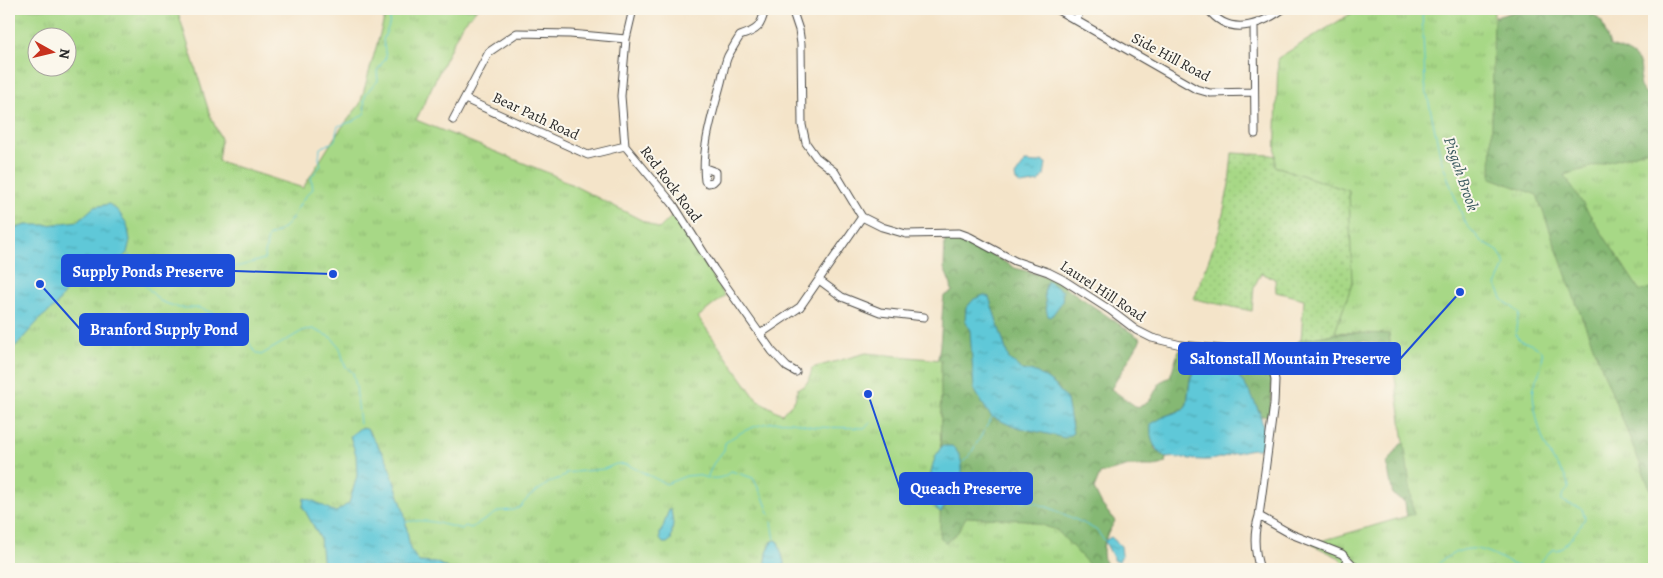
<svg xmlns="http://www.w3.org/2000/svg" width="1663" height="578" font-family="Alegreya,serif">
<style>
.grass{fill:url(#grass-dots);stroke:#698258}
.forest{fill:url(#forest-crowns);stroke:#58724f}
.park{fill:url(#park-tufts);stroke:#698258;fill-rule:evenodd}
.water{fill:url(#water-ripples);stroke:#447a82}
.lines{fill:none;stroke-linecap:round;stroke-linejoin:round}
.stream{stroke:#5ec8d8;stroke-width:1}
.minor-casing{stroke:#494743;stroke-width:9}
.minor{stroke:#fff;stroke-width:7}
.labels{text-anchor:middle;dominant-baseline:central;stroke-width:4;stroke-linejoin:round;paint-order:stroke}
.street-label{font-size:15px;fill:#2b2b2b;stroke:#fbf7ec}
.water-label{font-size:16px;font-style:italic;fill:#3a5a5f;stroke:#fbf7ec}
.leader{fill:none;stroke:#1d4ed8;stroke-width:2}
.callout-dot{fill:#1d4ed8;stroke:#fbf7ec;stroke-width:2}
.callout{fill:#1d4ed8;stroke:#1d4ed8;stroke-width:2}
.callout-label{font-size:16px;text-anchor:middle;font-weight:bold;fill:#fff}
</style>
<defs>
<pattern id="grass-dots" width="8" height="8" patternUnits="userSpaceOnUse" patternTransform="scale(1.25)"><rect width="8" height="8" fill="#a7d886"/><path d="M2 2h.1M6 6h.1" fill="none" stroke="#90ba74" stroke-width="1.8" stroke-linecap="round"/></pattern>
<pattern id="forest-crowns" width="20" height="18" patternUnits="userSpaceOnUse" patternTransform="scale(1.25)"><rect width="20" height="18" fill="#85b873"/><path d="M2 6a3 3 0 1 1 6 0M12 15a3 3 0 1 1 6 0" fill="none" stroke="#6d965f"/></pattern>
<pattern id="park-tufts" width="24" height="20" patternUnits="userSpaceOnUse" patternTransform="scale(1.25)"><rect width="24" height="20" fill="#a7d886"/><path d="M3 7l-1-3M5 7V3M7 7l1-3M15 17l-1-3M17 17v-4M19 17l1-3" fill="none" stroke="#90ba74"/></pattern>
<pattern id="water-ripples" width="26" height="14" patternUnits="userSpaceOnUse" patternTransform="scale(1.25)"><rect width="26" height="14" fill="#5ec8d8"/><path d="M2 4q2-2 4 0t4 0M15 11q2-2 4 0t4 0" fill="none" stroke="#4ea3af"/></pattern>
</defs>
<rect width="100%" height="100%" fill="#fbf7ec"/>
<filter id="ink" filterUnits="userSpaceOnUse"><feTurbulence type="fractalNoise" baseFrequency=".02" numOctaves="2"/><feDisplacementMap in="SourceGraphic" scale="10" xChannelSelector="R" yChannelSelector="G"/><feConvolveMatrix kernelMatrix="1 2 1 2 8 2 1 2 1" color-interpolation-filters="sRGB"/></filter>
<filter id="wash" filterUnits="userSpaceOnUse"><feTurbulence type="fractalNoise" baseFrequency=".0096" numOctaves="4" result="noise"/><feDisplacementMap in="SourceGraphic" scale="20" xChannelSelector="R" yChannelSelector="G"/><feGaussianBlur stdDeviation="1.12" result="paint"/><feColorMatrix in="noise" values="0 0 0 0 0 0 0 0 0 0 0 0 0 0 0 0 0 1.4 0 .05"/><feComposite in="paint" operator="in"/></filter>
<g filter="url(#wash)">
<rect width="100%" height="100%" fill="#f4e4c9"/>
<path class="grass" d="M1232,153L1271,155L1362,172L1367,332L1334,334L1301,340L1304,299L1276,292L1275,279L1261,273L1254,287L1252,311L1194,299L1220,229L1229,184Z"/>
<path class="forest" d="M1351,9H1435L1431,35L1524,9H1588L1602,22L1610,46C1620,49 1636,53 1640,65C1644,80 1631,86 1651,96L1654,94V569L1408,527L1405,502L1393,495L1387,464L1400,445L1412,436L1402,349L1386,366L1365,373L1364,371L1380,360L1378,344C1338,335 1310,344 1276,363L1271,355L1301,340L1334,334L1367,332L1346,27Z
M945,236L957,237L970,242L1015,268L1052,278L1141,339L1111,389L1138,408L1151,399L1160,382L1170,377L1179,350L1201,353L1190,380L1187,404L1183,410L1165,416L1154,448L1166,458L1165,463L1156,466H1129L1100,474L1094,489L1102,505L1115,521C1104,540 1099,548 1107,569H449L711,369L775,417L937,363C942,341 941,318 944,296L952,292L951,285L944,268Z
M1215,354C1233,355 1266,352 1271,375C1273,388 1270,403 1270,416H1260L1253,399L1237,373Z"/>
<path class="park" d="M9,9H177L210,115L221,139L218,161L303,188L336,135L360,104L387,9H477L461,26L416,120L551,174L659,229L673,215L725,296L698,317L757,400L782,414L795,400L798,388C808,387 810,377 812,368L866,353L941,360L940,537L946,543L958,532L966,517L1025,520L1057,530L1093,569H9ZM38,38H68V68H38Z
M1357,9H1494L1491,178L1537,195L1575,300L1654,499V569H1350L1338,557L1311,544L1414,514L1389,334L1335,332L1352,284L1349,191L1275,166L1278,58L1357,10Z
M1649,150L1654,157V287L1640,291L1564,175Z"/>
<path class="water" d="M1041,161L1046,163L1044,176L1039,182L1021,185L1016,181L1015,176L1025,162L1038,163Z
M109,204L118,211L127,224L130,240L127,253L112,268L102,274L92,273L83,275L76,280L68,288L55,307L42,317L12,350L9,356V230L26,225H47L78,221L94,207Z
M1047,281L1063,291L1062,302L1051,317L1048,316L1047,313L1044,293Z
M984,295L989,297L1009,359L1022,370L1036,372L1044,377L1055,385L1067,400L1073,433L1065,438L1012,426L992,417L987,411L974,389L970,331L965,320L966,308L974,299Z
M1201,353C1205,354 1212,353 1216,355C1239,368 1276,425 1260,449C1243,448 1226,458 1209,460C1195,461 1181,456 1166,458C1153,447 1150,441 1151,424L1165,416L1183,410L1187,404L1190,380Z
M360,428L367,429L387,460L404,511L410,549L419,562L438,563L449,569H323L320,538L303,507L304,498C316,500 325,508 336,512L349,503L357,476L356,455L350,436Z
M942,446H952C966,459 960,469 964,485L960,493L952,496L941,512L936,509C929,486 927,467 942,446Z
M669,509H671L673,524L671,540L667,543H663L660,539V533L663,527Z
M1111,537L1121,546L1122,555L1119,561H1115L1105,542L1106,540Z
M775,540L778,541L786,569H765L767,553L772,541Z"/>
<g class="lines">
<path class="stream" d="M1422,9L1425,84L1441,159L1456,200L1466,224L1482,242L1498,251L1503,259L1505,266L1496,285L1503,300L1516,310L1519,314C1510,348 1521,335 1542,351C1546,371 1529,381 1534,403C1537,422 1542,442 1552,458C1558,469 1567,475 1569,488L1562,496V501L1582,509L1585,518C1581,526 1566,547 1557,550C1556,550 1554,549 1553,550C1544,554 1540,568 1529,569C1523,569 1515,565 1510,563C1488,551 1473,542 1449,556C1443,559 1438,562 1437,569
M128,253L142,265L161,269L186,270L196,273H205L226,267L240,266L264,259L268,237C299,224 291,207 313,189L311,177L321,165L319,159L320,148C341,138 332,145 338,126L354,121L365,113C363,95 365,93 378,81L377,71L386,57L383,40L389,25L392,9
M116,264L138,278L160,301L179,308H199L216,314L223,320L233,324L245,335L252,348L257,353L261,355L304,330L313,329L332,338L340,348L345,366L353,373L356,386L360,424
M963,462L970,455L992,417
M708,478C718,479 724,478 731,471L753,478L763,497L770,515
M964,485L978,493L999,494L1015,500L1035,503L1050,508L1083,523L1096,530L1105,541
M404,522C428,518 440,524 462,529L465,526L471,528C481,522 489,518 499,511L514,510L520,507L529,497L550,482L565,476V473L604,469L616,464L628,465L666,484L686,476L697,475L707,478L713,464L724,450L725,443C745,427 773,418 798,423C804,425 808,426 814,427C830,428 847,427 864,428L871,423
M772,522L775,540
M1116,569L1119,561"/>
</g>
</g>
<g filter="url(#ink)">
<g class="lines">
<defs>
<path id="minor" d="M633,9L626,39L621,96L625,146L673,204L714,269L772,351L787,367L796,372
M792,9L799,30L801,44L802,125L806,143L816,157L835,172L862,217L882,227L906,234L959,233L970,237L1015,261L1048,272L1062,279L1110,310L1136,330L1152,338L1181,345L1252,352L1266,360L1273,371L1275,380L1274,404L1259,516C1253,534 1254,551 1260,569
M1056,9L1196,89L1210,93L1254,92
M1208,9C1229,37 1259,26 1283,9
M1076,20L1081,9
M1254,25L1255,134
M465,99L588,155L625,146
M453,120L489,52L517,33L570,34L626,39
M705,168L716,172V179L713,182L708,183L705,181C701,150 712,116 720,86C723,76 724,65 728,56C732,49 736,42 740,36C758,30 761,27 765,9
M819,280L842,297L880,312L924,317
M760,334L800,307L862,217
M1259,516L1291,534L1342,554L1357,569"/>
</defs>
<use href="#minor" class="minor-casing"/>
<use href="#minor" class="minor"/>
</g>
</g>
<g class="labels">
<g class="street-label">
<text transform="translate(1171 57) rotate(28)">Side Hill Road</text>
<text transform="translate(536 116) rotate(25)">Bear Path Road</text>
<text transform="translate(671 184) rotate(53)">Red Rock Road</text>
<text transform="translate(1103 291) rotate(33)">Laurel Hill Road</text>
</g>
<g class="water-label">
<text transform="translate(1461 174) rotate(71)">Pisgah Brook</text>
</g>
</g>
<path class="leader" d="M333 274L234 271M40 284L80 329M1460 292L1400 359M868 394L900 489"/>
<g class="callout-dot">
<circle cx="333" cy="274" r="5"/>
<circle cx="40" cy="284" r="5"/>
<circle cx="1460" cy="292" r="5"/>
<circle cx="868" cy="394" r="5"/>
</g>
<g class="callout">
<rect x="62" y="255" width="172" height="31" rx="5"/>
<rect x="80" y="314" width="168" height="31" rx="5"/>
<rect x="1179" y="343" width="221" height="31" rx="5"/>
<rect x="900" y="473" width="132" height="31" rx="5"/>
</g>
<g class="callout-label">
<text x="148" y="277">Supply Ponds Preserve</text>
<text x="164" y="335">Branford Supply Pond</text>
<text x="1290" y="364">Saltonstall Mountain Preserve</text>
<text x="966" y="494">Queach Preserve</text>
</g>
<rect width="1663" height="578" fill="none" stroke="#fbf7ec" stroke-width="30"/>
<g transform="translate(52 52) rotate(98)"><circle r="24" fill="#fbf7ec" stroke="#a8a59f"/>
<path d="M0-4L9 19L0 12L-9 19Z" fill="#c8321e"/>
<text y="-8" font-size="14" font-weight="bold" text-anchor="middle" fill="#2b2b2b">N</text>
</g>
</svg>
